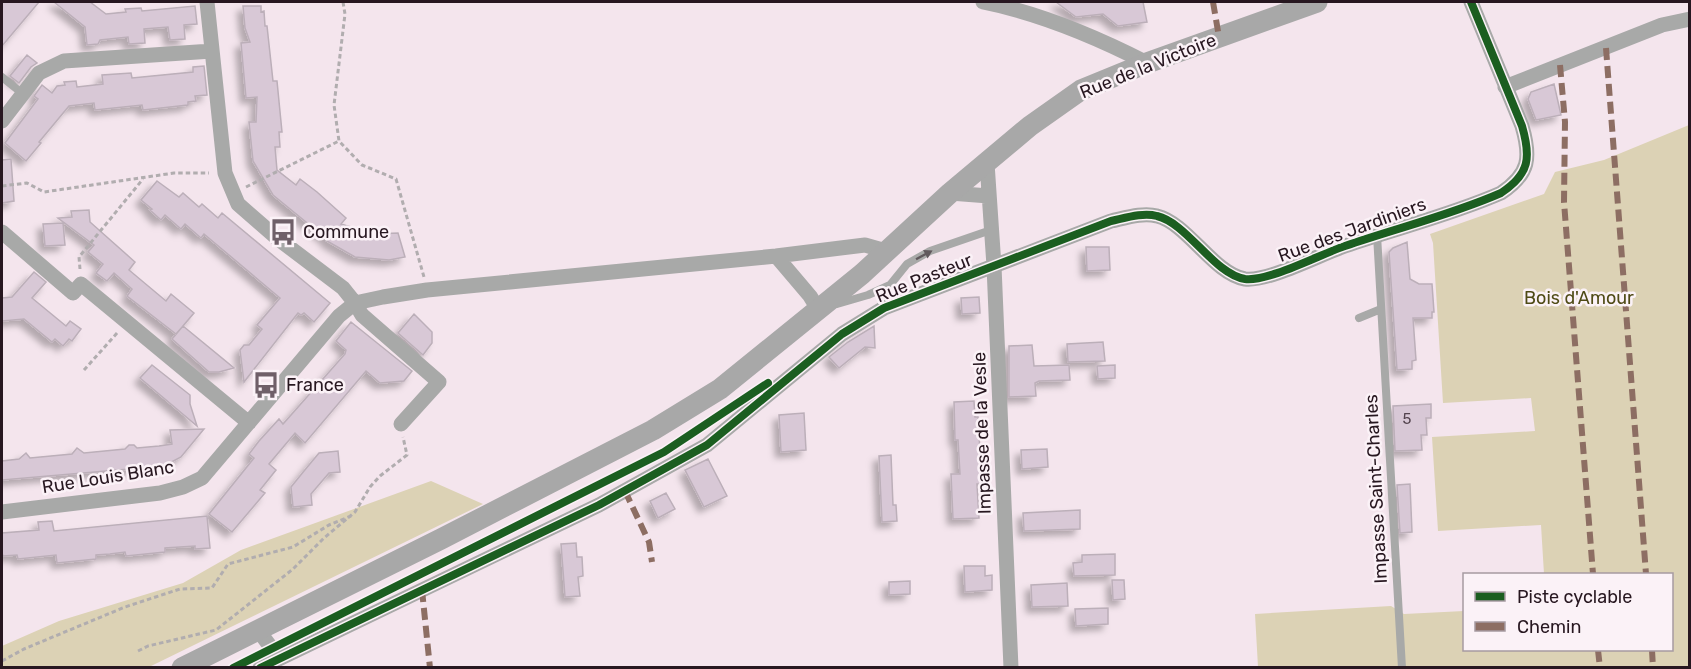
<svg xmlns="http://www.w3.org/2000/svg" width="1691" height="669" font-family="Rubik,sans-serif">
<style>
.green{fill:#dcd2b5}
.building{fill:#d8c8d6;stroke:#bcafb9;stroke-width:1.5;filter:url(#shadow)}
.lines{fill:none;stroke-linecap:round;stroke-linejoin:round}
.path{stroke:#b1adaf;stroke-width:3;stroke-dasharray:4.5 3;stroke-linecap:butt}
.lane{stroke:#a8a9a8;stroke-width:8}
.street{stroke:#a8a9a8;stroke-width:15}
.secondary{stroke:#a8a8a8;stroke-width:21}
.quiet{stroke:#8d6e63;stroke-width:6;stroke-dasharray:12 6;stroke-linecap:butt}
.cycleway-casing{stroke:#fbf2f7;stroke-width:11}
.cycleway{stroke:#1b5e20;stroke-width:8}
.oneway{fill:#61595d}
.labels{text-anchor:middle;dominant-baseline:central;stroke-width:5;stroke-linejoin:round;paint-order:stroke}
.number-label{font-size:15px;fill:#53434e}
.street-label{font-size:18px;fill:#271720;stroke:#fbf2f7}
.poi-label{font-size:18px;fill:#271720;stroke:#fbf2f7;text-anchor:start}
.park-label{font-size:18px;fill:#4f4b16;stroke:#fbf2f7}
</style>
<defs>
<filter id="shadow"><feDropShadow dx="-5.5" dy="5.5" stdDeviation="3" flood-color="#0004"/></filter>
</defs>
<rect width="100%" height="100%" fill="#f4e5ed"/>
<path class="green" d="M1689,125V667H1258L1255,614L1391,606L1404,614L1464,611V650H1672V574H1544L1541,525L1438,531L1432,437L1535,431L1531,398L1443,403L1433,243L1430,234L1544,194L1555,172L1604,160Z
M431,481L483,504L149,667H2V646L59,621L183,583L241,550Z"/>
<path class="building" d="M2,2H39L2,46Z
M54,2H90L106,14L126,12L125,9L141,8L142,11L195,6L197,24L184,25L185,39L170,40L168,27L144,29L145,43L129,44L128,37L100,40L98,44L87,45L85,27Z
M1056,2H1143L1147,22L1118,26L1103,14L1076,17Z
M243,6H261V12L264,11L265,26H267L273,81H277L282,132H279L280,147H275L277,170L296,185L300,179L317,192L346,218L341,224L373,234L398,233L405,257L389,260L355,257L327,241L328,240L273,195L253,161L249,122H256L257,97L246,98L241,43L250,42L245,28Z
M27,55L37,63L31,67L19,83L10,76Z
M204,66L207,95L195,96L196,101L188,102V105L143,110L142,105L95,110L94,103L69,106L39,142L41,143L26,161L5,143L38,99L34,96L42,85L52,93L57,86L65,85L64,82L76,81L77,87L103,84L102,75L131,73L132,78L193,72V67Z
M1554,84L1561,115L1536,120L1528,99L1531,92Z
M11,159L14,201L2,203V160Z
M157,181L179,197L183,193L199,207L202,204L218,218L222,213L330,303L314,322L304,313L301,315L298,313L244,382L240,350L244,345H249L262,329L257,325L280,298L204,234L201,238L185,224L181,229L165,215L161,220L150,210L152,209L141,200Z
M89,210L90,222L135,262L129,270L166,301L171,294L194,313L183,326L234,368L219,372H209L172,339L183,326L176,334L127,296L132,289L114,273L107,281L96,273L103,264L88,252L94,245L58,218L72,217L71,211Z
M63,223L65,245L45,246L43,224Z
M1407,242L1410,279L1419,284H1432L1434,312H1432V318H1413L1416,360L1412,361V369L1397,370L1389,252L1393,248Z
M1086,247H1109L1110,270L1087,271Z
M34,272L46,282L32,298L66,326L70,321L81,329L72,341L69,339L63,346L55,339L52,342L24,319L2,321V298L12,297Z
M979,297L980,313L962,314L961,298Z
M414,314L432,332V343L423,355L398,333Z
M351,322L412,371L404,381L380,383L366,371L305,443L295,433L269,464L276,470L260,490L265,493L232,532L209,514L254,458L249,454L259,441L279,419L283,424L345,354L346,350L336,341Z
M874,326L875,348L865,347L839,368L829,357L848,342Z
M1103,342L1105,361L1068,362L1067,344Z
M1032,345L1034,366L1069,365L1070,380L1039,381L1035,383L1036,396L1009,397V346Z
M152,365L190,395V404L197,426L140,378Z
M1115,365V378L1098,379L1097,366Z
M974,401L975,417H978L980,452L983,451L984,484H977L979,518L953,519L951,474H960L958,440H955L954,402Z
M1431,404V418H1426L1427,435H1421L1422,450L1395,451L1393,406Z
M804,413L806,450L781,452L779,415Z
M204,429L181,457L164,466L2,480V461L19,459L26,453L30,458L72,454L77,448L84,453L125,449L129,445H134L137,448L159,446L172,444L170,430Z
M1047,449L1048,467L1022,469L1021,450Z
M338,451L340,472L329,473L311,494L312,505L293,507L291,487L304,471L319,453Z
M891,455L893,505H896L897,521L882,522L879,456Z
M708,459L727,496L704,507L685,470Z
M1410,484L1412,532L1400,533L1397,485Z
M666,493L675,509L658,518L650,501Z
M1080,510V529L1024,531L1023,513Z
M207,516L210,548L195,549V546L165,548V552L126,556L125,552L110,554L96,555V559L57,563L56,555L18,559L17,555L3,556L2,553V533L39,530L38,522L52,521L54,531Z
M576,543L577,557H582L583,576L578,577L580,596L565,597L561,544Z
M1115,554V575L1074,576L1073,563L1082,562V555Z
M964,566H985V576L992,575V590L965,592Z
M1112,580H1124L1125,599L1113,600Z
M910,581V594L889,595V582Z
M1067,583L1068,606L1032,607L1031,585Z
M1108,608V624L1076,626L1075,609Z"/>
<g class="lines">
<path class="path" d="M343,2L345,14L334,105L339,141L362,165L396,179L424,277
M2,186L27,183L44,192L174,173H209
M246,187L339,141
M80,269L79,257L143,179
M84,370L118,332
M138,651L148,646L216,630L293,569L324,538L355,512L370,487L380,476L407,455L403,437
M2,661L24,649L125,607L180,589L212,588L228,564L293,547L329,525L351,516"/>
<path class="lane" d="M2,77L23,94
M1377,235L1402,668
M837,304L868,295L890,285L907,264L930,251L991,230
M1359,318L1381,309"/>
<path class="street" d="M207,2L225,173L238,204L277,238L343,288L355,303L362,315L439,382L401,424
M983,2C1039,13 1096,37 1147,63
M1505,87L1662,25L1690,19
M2,121L39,73L64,61L212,51
M987,163L994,266L1011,668
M950,193L989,196
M2,232L73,293L81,284L249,423
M776,256L810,296L818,309
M2,512L160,493L183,487L202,478L339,316L355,303L383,297L427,290L776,256L865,245L886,251
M258,630L279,658
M260,668L599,505L707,445L842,334L884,308L1111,221C1125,218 1143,212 1157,216C1187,223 1214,274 1245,279C1268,282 1321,254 1345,246C1397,228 1451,215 1501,193C1530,174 1531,157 1522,126L1471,2"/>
<path class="secondary" d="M182,668L441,539L653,430L720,389L862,274L950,193L1030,126L1081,90L1147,63L1317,2"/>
<path class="quiet" d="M1213,2L1219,37
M1606,48L1646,574
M1560,65L1565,122L1564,202L1593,574
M625,491L649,542L652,562
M422,590L430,668
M1598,650L1600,668
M1652,650L1653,668"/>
<defs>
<path id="cycleway" d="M233,668L664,452L768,383
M260,668L599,505L707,445L842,334L884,308L1111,221C1125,218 1143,212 1157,216C1187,223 1214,274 1245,279C1268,282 1321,254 1345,246C1397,228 1451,215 1501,193C1530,174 1531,157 1522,126L1471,2"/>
</defs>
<use href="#cycleway" class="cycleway-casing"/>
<use href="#cycleway" class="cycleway"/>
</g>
<defs><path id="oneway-solid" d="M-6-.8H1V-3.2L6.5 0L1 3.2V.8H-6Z" transform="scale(1.5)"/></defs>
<use class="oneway" href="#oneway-solid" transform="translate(924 255) rotate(-28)"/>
<defs>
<symbol id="bus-bare" viewBox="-9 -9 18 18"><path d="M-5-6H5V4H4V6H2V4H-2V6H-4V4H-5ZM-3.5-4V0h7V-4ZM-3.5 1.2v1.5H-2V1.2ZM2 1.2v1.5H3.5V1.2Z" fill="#6f5f68" stroke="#fbf2f7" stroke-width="2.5" paint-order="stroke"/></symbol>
</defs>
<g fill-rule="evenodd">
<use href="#bus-bare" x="264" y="213" width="38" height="38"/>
<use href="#bus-bare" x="247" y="366" width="38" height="38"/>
</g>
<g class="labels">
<g class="number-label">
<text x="1407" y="419">5</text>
</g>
<g class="street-label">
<text transform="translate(1148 66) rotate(-22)">Rue de la Victoire</text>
<text transform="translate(1352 230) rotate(-20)">Rue des Jardiniers</text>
<text transform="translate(924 278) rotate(-22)">Rue Pasteur</text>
<text transform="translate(982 433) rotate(-92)">Impasse de la Vesle</text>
<text transform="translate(108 477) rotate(-9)">Rue Louis Blanc</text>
<text transform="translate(1376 489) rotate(-93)">Impasse Saint-Charles</text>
</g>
<g class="poi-label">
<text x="303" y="232">Commune</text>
<text x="286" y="385">France</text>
</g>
<g class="park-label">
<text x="1579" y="298">Bois d'Amour</text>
</g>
</g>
<rect width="1691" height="669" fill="none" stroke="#271720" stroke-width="6"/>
<rect x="1463" y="573" width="210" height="78" fill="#fbf2f7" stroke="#a69aa1" stroke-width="1.5"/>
<rect x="1475" y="592" width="30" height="9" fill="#1b5e20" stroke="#a69aa1" stroke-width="1.5"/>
<text x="1517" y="603" font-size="18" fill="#271720">Piste cyclable</text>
<rect x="1475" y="622" width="30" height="9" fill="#8d6e63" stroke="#a69aa1" stroke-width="1.5"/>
<text x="1517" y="633" font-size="18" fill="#271720">Chemin</text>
</svg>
